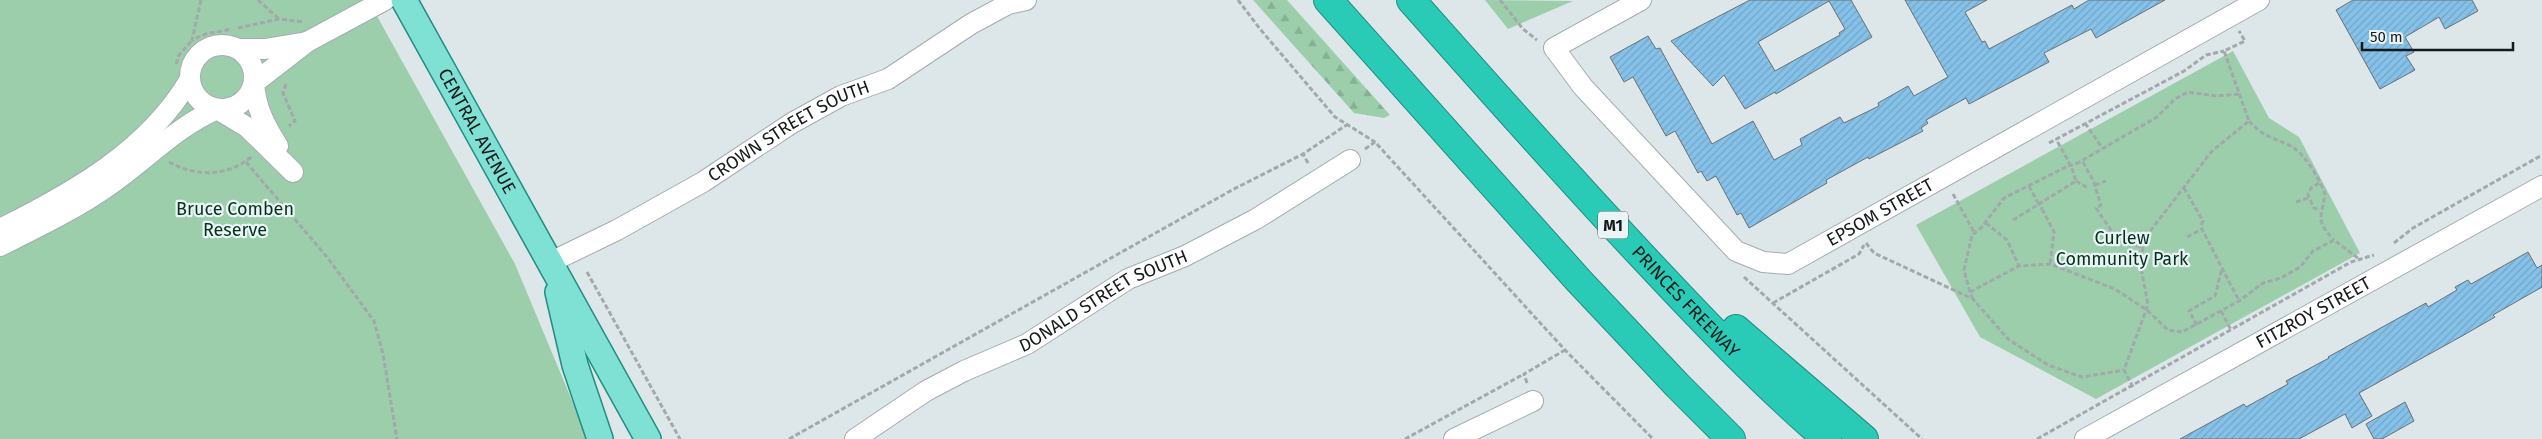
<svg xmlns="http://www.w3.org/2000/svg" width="2542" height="439" font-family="'Fira Sans',sans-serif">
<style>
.green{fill:#9cceab}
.forest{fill:url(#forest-firs)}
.building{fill:url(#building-hatch);stroke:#697075;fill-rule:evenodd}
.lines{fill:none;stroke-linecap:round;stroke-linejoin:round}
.minor-casing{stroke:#a3adae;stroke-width:22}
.major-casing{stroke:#228d80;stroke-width:28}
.highway-casing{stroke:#228d80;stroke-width:30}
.path{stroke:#a1a9ab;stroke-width:3;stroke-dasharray:5 2.5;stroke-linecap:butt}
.minor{stroke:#fff;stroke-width:20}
.major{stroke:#7fe0d4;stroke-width:25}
.highway{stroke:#29cbb7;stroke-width:28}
.path-bridge{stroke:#a1a9ab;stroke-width:3;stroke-dasharray:5 2.5;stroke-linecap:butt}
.labels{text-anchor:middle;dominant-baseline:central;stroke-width:4.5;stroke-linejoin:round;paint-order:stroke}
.shield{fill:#eaf4f6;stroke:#565b5c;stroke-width:1}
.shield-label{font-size:16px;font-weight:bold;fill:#161a1a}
.street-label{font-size:18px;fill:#161a1a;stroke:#eaf4f6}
.park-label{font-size:18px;fill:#033319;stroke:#eaf4f6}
</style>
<defs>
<pattern id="forest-firs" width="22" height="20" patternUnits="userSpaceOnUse" patternTransform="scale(1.25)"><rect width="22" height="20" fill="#9cceab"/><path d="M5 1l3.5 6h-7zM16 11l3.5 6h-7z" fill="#86b093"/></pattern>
<pattern id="building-hatch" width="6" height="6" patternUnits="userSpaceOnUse" patternTransform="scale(1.25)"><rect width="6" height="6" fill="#85c1e8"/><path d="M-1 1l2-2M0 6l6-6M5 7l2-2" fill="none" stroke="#72a5c6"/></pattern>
</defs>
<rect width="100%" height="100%" fill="#dde7e9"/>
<path class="green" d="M0,0H368L515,264L588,439H0Z
M1485,0L1573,1L1508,29Z
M2233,51L2269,118L2299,137L2360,253L2096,399L1980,337L1916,225Z"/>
<path class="forest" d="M1253,0H1287L1390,115L1384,118L1354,113Z"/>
<path class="building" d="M1750,0H1851L1872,37L1776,94L1775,92L1745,109L1724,75L1713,86L1671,41ZM1829,1L1845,29L1839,33L1840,35L1775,71L1758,42Z
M1905,0H1987L1965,12L1982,42L1985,41L1989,49L2072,5L2074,9L2089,0H2165L2096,38L2091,29L2044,53L2049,62L1969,104L1966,98L1926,120L1928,123L1921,128L1923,131L1869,159L1868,157L1826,180L1827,183L1749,228L1741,213L1737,215L1716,176L1707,181L1701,171L1698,173L1675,131L1666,136L1633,77L1624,82L1610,57L1648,36L1656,49L1660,48L1712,144L1753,121L1774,160L1802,145L1800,139L1840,117L1844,123L1879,106L1878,103L1908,86L1914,96L1948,77Z
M2353,0H2472L2478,11L2445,29L2439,17L2405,37L2414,52L2406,56L2415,70L2380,89L2336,10Z
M2528,252L2537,268L2542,265V287L2493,315L2495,317L2462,336L2359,393L2372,416L2352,428L2345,414L2299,439H2180L2244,404L2246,407L2288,384L2286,381L2329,358L2328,357L2426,303L2428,307L2457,290L2455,287L2468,280L2471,284Z
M2405,402L2414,421L2382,439H2374L2366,424Z"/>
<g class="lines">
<defs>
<g id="minor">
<path id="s1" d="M1641,0L1554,48L1583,87L1736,251L1763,262L1788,264L2259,0"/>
<circle cx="222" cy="77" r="32"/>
<path d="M239,49H265L307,42"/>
<path d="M278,146C265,125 256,109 254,83L307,42L385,0"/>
<path d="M0,229C72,193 148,151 190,79"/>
<path d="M0,246C38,227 76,209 111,184C147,159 176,127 217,109L247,127L293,172"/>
<path id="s2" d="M551,262L617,230L703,182L792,123L841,96L888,79L971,24L1008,4L1026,0"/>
<path id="s3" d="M855,439L926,391L964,371L1027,344L1128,279L1185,256L1256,219L1350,160"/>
<path d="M1454,439L1533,401"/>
<path id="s4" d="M2085,439L2542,186"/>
</g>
<g id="major">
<path id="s5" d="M404,0L648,439"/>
<path d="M558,292L575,365L600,439"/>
</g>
<g id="highway">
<path d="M1328,0L1579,281L1677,385L1731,439"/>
<path id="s6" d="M1411,0C1488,87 1565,174 1644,258C1703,321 1762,383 1827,439"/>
<path d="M1736,329L1864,439"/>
</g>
</defs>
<use href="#minor" class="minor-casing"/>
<use href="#major" class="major-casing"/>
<use href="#highway" class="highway-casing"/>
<path class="path" d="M201,0L192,40L206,34L232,29
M258,0L279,19
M1238,0L1260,29L1335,117L1375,142
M1500,0L1523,29L1537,40
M238,28L279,19L303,22
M176,64L179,55L192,40
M286,84L283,93L295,121L289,126
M2249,121C2261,135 2273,138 2289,145C2305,153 2319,178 2325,194C2322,218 2314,219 2334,240
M2085,123L2103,149
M2049,143L2184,71L2206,55L2224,51
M1365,149L1375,142L1565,350L1653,439
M169,162C196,177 227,177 251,157
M246,162L327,257L374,321L383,354L397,439
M2083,162L2093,180L2101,205L2096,208L2119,242L2123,240L2143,248
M1308,163L1303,154L1348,124
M2076,164L2157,117L2175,99L2188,92L2217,96L2239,94
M2076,181L2088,188
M2319,183L2311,188L2308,195L2314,208L2320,210
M2095,185L2106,181
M2029,186L2037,201
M2184,188L2203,221L2201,225L2202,229L2239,301
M1953,194L1974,232
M2296,202L2308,198
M2042,209L2054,232L2050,264
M2013,220L2076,181L2071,166L2056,139
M1986,223L2007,240L2019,266
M2187,237L2202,229
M1866,243L1874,253L1973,299L2008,339L2048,365L2082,377L2124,370
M2394,243L2413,228L2542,155
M587,272L680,439
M1744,277L1922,439
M1970,292L1964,270L1972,235L1981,228L2004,198L2068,166
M1973,299L1970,292L2019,266L2050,264L2115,289L2147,310L2168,330L2182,332L2239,301L2263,283L2281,278L2300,267L2313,251L2334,240L2359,259
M1773,303L1859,254L1864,245
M2221,311L2231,330
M2197,325L2189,311L2215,296L2222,268
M1527,383L1524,374L1565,350
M2133,387L2124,370L2148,305L2140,262L2143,248L2151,230L2212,151L2249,121L2224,51L2245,41L2239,31
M789,439L1232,190L1303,154
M1405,439L1524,374
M2037,439L2351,262L2374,255"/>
<use href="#minor" class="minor"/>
<use href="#major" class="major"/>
<use href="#highway" class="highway"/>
<path class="path-bridge" d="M2068,166L2076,164
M2037,201L2042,209"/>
</g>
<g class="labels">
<rect class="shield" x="1598" y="211.5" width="30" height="27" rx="4"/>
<g class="shield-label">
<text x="1613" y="225">M1</text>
</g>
<g class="street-label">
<text stroke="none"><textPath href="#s5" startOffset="150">CENTRAL AVENUE</textPath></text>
<text stroke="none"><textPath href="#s2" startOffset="272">CROWN STREET SOUTH</textPath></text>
<text stroke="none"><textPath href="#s1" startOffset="532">EPSOM STREET</textPath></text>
<text stroke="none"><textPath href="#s3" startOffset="285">DONALD STREET SOUTH</textPath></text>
<text stroke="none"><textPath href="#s6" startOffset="408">PRINCES FREEWAY</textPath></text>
<text stroke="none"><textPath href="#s4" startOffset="261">FITZROY STREET</textPath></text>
</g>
<g class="park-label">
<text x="235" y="209">Bruce Comben<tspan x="235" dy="21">Reserve</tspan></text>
<text x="2122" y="238">Curlew<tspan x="2122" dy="21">Community Park</tspan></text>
</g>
</g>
<path d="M2362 42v8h151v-8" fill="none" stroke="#161a1a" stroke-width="2.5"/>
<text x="2370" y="42" font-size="15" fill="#161a1a" stroke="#eaf4f6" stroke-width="4" paint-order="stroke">50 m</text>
</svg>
